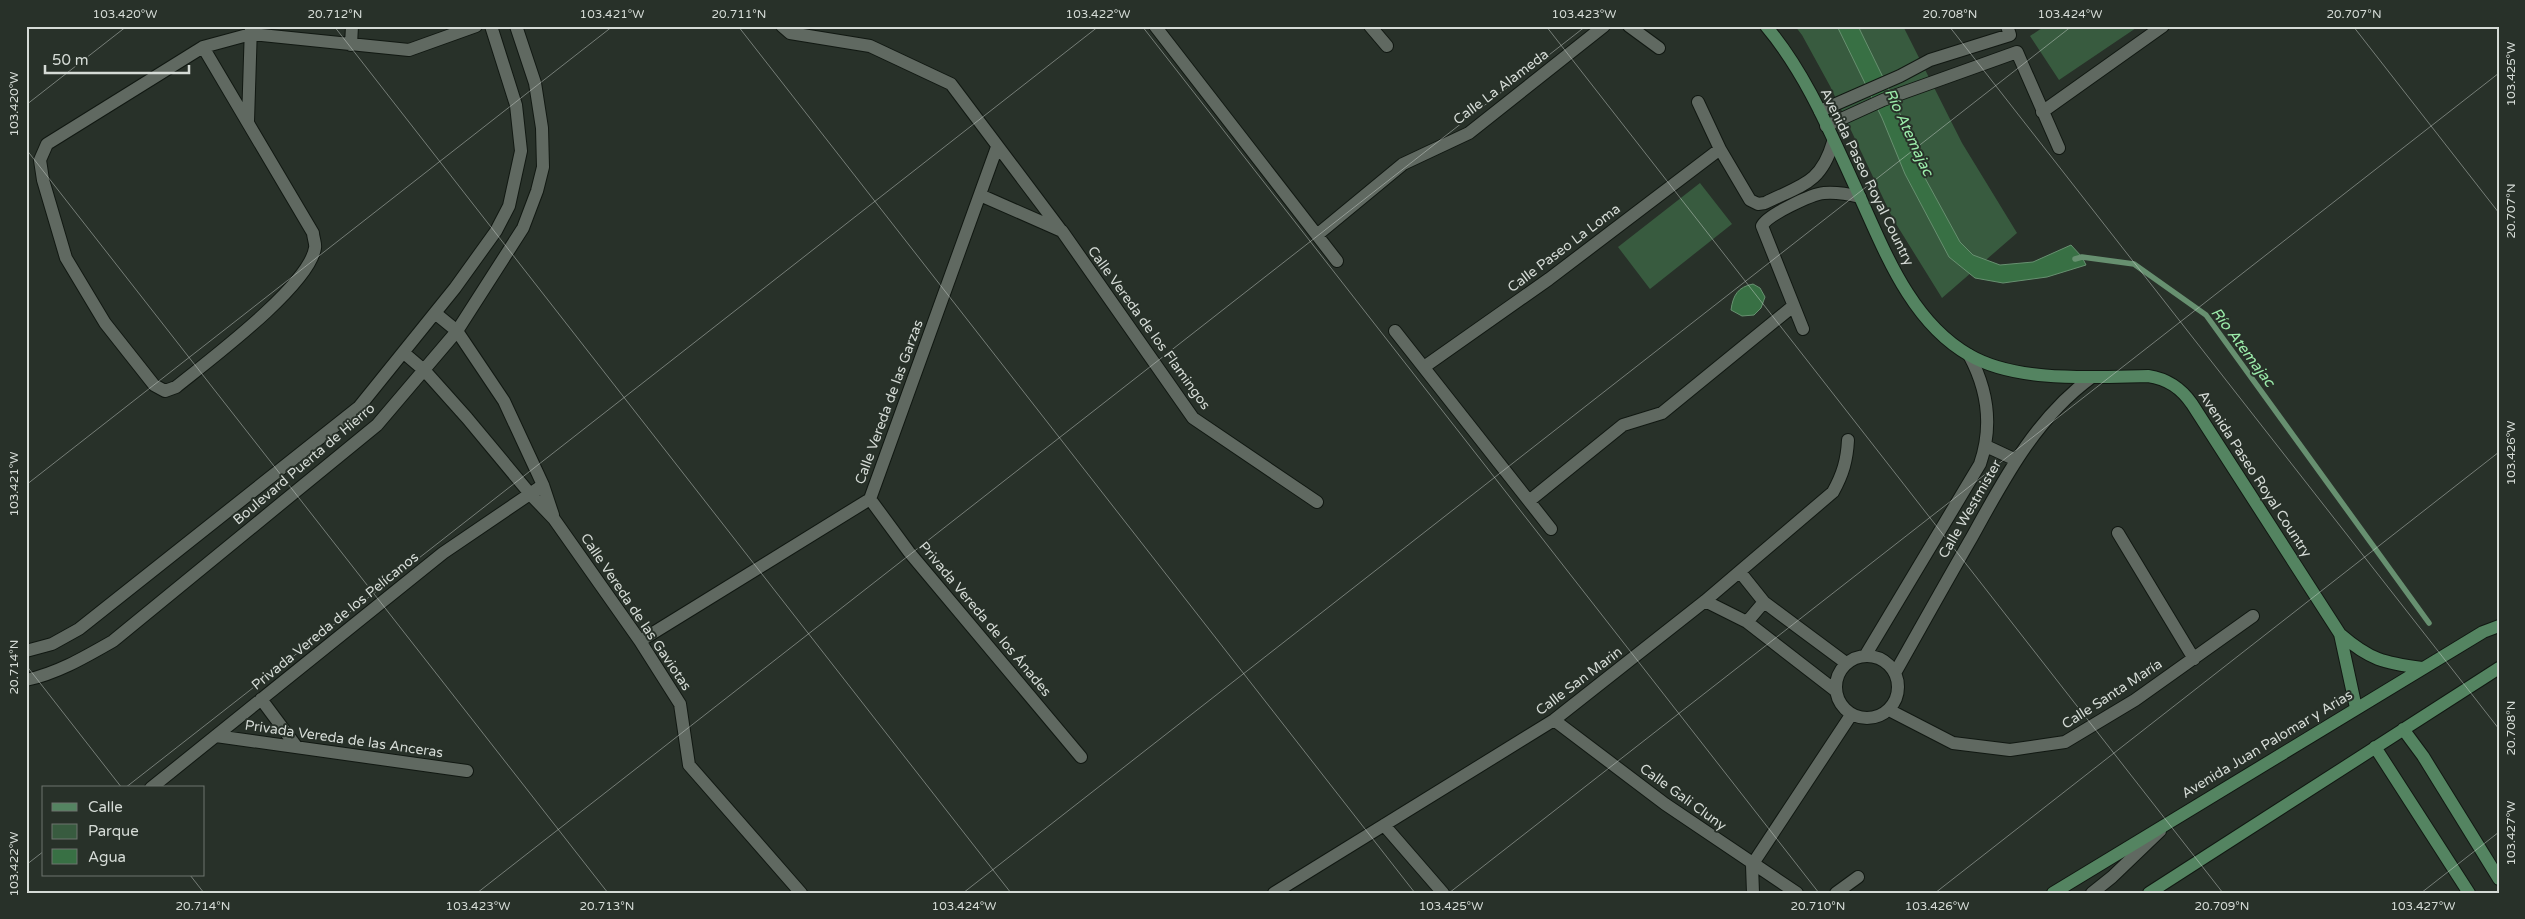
<svg xmlns="http://www.w3.org/2000/svg" width="2525" height="919" font-family="'Varela Round',sans-serif">
<style>
.green{fill:#385b3f}
.water{fill:#387044;stroke:#679070}
.lines{fill:none;stroke-linecap:round;stroke-linejoin:round}
.stream{stroke:#679070;stroke-width:5.5}
.street-casing{stroke:#111812;stroke-width:14}
.secondary-casing{stroke:#111812;stroke-width:14}
.street{stroke:#606961;stroke-width:12}
.secondary{stroke:#548461;stroke-width:12}
.ticks{fill:none;stroke:#d5dbd6;stroke-width:1;stroke-opacity:0.45}
.labels{text-anchor:middle;dominant-baseline:central;stroke-width:4;stroke-linejoin:round;paint-order:stroke}
.street-label{font-size:14px;fill:#d5dbd6;stroke:#283129}
.water-label{font-size:15px;font-style:italic;fill:#9cedab;stroke:#283129}
.neatline{fill:none;stroke:#d5dbd6;stroke-width:2}
.ticks-label{font-size:12px;text-anchor:middle;fill:#d5dbd6}
</style>
<rect width="100%" height="100%" fill="#283129"/>
<path class="green" d="M1795,26H1903L1962,143L2017,233L1942,298L1893,219L1830,86L1802,35Z
M2045,26H2139L2059,80L2030,36Z
M1700,183L1732,224L1650,289L1618,247Z"/>
<path class="water" d="M1837,26H1858L1859,28L1897,106L1925,178L1960,242L1973,255L2000,265L2033,262L2071,245L2082,257L2086,265L2047,277L2003,283L1975,278L1949,257L1905,174L1882,118Z
M1753,284L1760,288L1765,297L1761,308L1754,315L1742,316L1731,310C1733,295 1738,287 1753,284Z"/>
<g class="lines">
<path class="stream" d="M2075,259L2082,257L2134,264L2206,315L2429,623"/>
<defs>
<path id="street" d="M782,26L790,33L870,46L951,84L1060,229
M1155,26L1337,261
M1370,26L1387,46
M1629,26L1659,48
M351,45L352,26
M203,47L313,233C313,237 316,244 315,248C309,286 208,361 176,387L165,391L154,385L105,323L66,258L43,180L40,160L47,144L203,47L251,34L409,50L476,26
M1698,102L1720,149L1750,200L1758,204L1765,203C1801,185 1821,184 1833,142
M1820,111L1900,76L1930,60L2010,35L2007,26
M2042,112L2163,26
M248,121L251,26
M1826,126L1883,100L2017,52L2059,148
M980,195L1062,231L1193,418L1317,502
M1317,235L1403,164L1469,133L1604,26
M435,313L457,331L504,401L543,485L553,515
M1803,329L1762,226C1767,215 1812,194 1824,193C1836,192 1848,194 1860,197
M1395,331L1551,529
M404,353L425,371L467,418L531,495L554,519L640,641L680,704L689,765L801,893
M1424,367L1549,279L1720,149
M1986,446L2016,460
M870,499L909,552L1081,757
M1529,501L1623,425L1662,413L1792,307
M2118,533L2194,659
M1740,572L1764,602L1846,663
M1705,601L1747,622L1836,691
M1747,622L1764,602
M640,641L870,499L997,147
M26,651L52,644L79,629L359,407L455,288L496,231L509,206L521,151L516,105L491,26
M1865,656L1980,464C1993,426 1988,390 1969,355
M1836 687a31 31 0 1 1 62 0a31 31 0 1 1-62 0Z
M1895,673C1921,627 1946,582 1972,537C2005,477 2036,418 2092,377
M26,680C58,673 85,657 113,641L377,425L457,331L523,228L537,191L543,167L542,128L535,83L516,26
M261,699L296,746
M1889,710L1953,743L2010,750L2065,742L2135,700L2253,616
M1554,720L1665,804L1797,893
M216,736L467,771
M151,788L443,553L543,485
M1384,825L1443,893
M1274,893L1554,720L1705,601L1833,492C1843,474 1847,460 1848,440
M1753,893L1752,865L1851,715
M1836,893L1858,877
M2092,893L2112,877L2160,831"/>
<path id="secondary" d="M1766,26C1808,76 1832,137 1859,195C1885,252 1911,322 1969,355C2017,383 2094,377 2148,376C2168,379 2181,388 2192,404L2340,634C2370,660 2384,663 2422,668
M2340,634L2356,708
M2403,729L2423,756L2499,879
M2375,747L2469,893
M2053,893L2483,632L2499,626
M2149,893L2499,668"/>
</defs>
<use href="#street" class="street-casing"/>
<use href="#secondary" class="secondary-casing"/>
<use href="#street" class="street"/>
<use href="#secondary" class="secondary"/>
</g>
<path class="ticks" d="M334,26L1011,893M738,26L1415,893M1142,26L1819,893M1546,26L2223,893M1949,26L2499,729M2353,26L2499,213M26,105L127,26M26,149L608,893M26,485L613,26M26,665L122,788M125,788L1099,26M26,865L44,851M190,875L204,893M477,893L1586,26M963,893L2072,26M1449,893L2499,73M1935,893L2499,452M2421,893L2499,832"/>
<g class="labels">
<g class="street-label">
<text transform="translate(1501 87) rotate(-37)">Calle La Alameda</text>
<text transform="translate(1867 177) rotate(64)">Avenida Paseo Royal Country</text>
<text transform="translate(1564 248) rotate(-37)">Calle Paseo La Loma</text>
<text transform="translate(1149 328) rotate(54)">Calle Vereda de los Flamingos</text>
<text transform="translate(889 402) rotate(-70)">Calle Vereda de las Garzas</text>
<text transform="translate(304 464) rotate(-40)">Boulevard Puerta de Hierro</text>
<text transform="translate(2255 474) rotate(57)">Avenida Paseo Royal Country</text>
<text transform="translate(1970 509) rotate(-60)">Calle Westmister</text>
<text transform="translate(636 612) rotate(56)">Calle Vereda de las Gaviotas</text>
<text transform="translate(985 619) rotate(50)">Privada Vereda de los Ánades</text>
<text transform="translate(335 621) rotate(-39)">Privada Vereda de los Pelícanos</text>
<text transform="translate(1579 681) rotate(-37)">Calle San Marin</text>
<text transform="translate(2112 694) rotate(-33)">Calle Santa María</text>
<text transform="translate(344 739) rotate(8)">Privada Vereda de las Anceras</text>
<text transform="translate(2267 744) rotate(-31)">Avenida Juan Palomar y Arias</text>
<text transform="translate(1683 797) rotate(36)">Calle Gali Cluny</text>
</g>
<g class="water-label">
<text transform="translate(1909 132) rotate(65)">Río Atemajac</text>
<text transform="translate(2243 347) rotate(53)">Río Atemajac</text>
</g>
</g>
<rect width="2525" height="919" fill="none" stroke="#283129" stroke-width="55"/>
<rect x="42" y="786" width="162" height="90" fill="#283129" stroke="#6d756e"/>
<rect x="52" y="803" width="25" height="8" fill="#548461" stroke="#6d756e"/>
<text x="88" y="812" font-size="15" fill="#d5dbd6">Calle</text>
<rect x="52" y="824" width="25" height="15" fill="#385b3f" stroke="#6d756e"/>
<text x="88" y="836" font-size="15" fill="#d5dbd6">Parque</text>
<rect x="52" y="849" width="25" height="15" fill="#387044" stroke="#6d756e"/>
<text x="88" y="862" font-size="15" fill="#d5dbd6">Agua</text>
<path d="M45 65v8h144v-8" fill="none" stroke="#d5dbd6" stroke-width="2.5"/>
<text x="52" y="65" font-size="15" fill="#d5dbd6" stroke="#283129" stroke-width="4" paint-order="stroke">50 m</text>
<rect x="28" y="28" width="2470" height="864" class="neatline"/>
<g class="ticks-label">
<text x="125" y="18">103.420°W</text>
<text x="335" y="18">20.712°N</text>
<text x="612" y="18">103.421°W</text>
<text x="739" y="18">20.711°N</text>
<text x="1098" y="18">103.422°W</text>
<text x="1584" y="18">103.423°W</text>
<text x="1950" y="18">20.708°N</text>
<text x="2070" y="18">103.424°W</text>
<text x="2354" y="18">20.707°N</text>
<text transform="translate(2511 74) rotate(-90)" y="4">103.425°W</text>
<text transform="translate(14 104) rotate(-90)" y="4">103.420°W</text>
<text transform="translate(2511 211) rotate(-90)" y="4">20.707°N</text>
<text transform="translate(2511 453) rotate(-90)" y="4">103.426°W</text>
<text transform="translate(14 484) rotate(-90)" y="4">103.421°W</text>
<text transform="translate(14 667) rotate(-90)" y="4">20.714°N</text>
<text transform="translate(2511 728) rotate(-90)" y="4">20.708°N</text>
<text transform="translate(2511 833) rotate(-90)" y="4">103.427°W</text>
<text transform="translate(14 864) rotate(-90)" y="4">103.422°W</text>
<text x="203" y="910">20.714°N</text>
<text x="478" y="910">103.423°W</text>
<text x="607" y="910">20.713°N</text>
<text x="964" y="910">103.424°W</text>
<text x="1451" y="910">103.425°W</text>
<text x="1818" y="910">20.710°N</text>
<text x="1937" y="910">103.426°W</text>
<text x="2222" y="910">20.709°N</text>
<text x="2423" y="910">103.427°W</text>
</g>
</svg>
